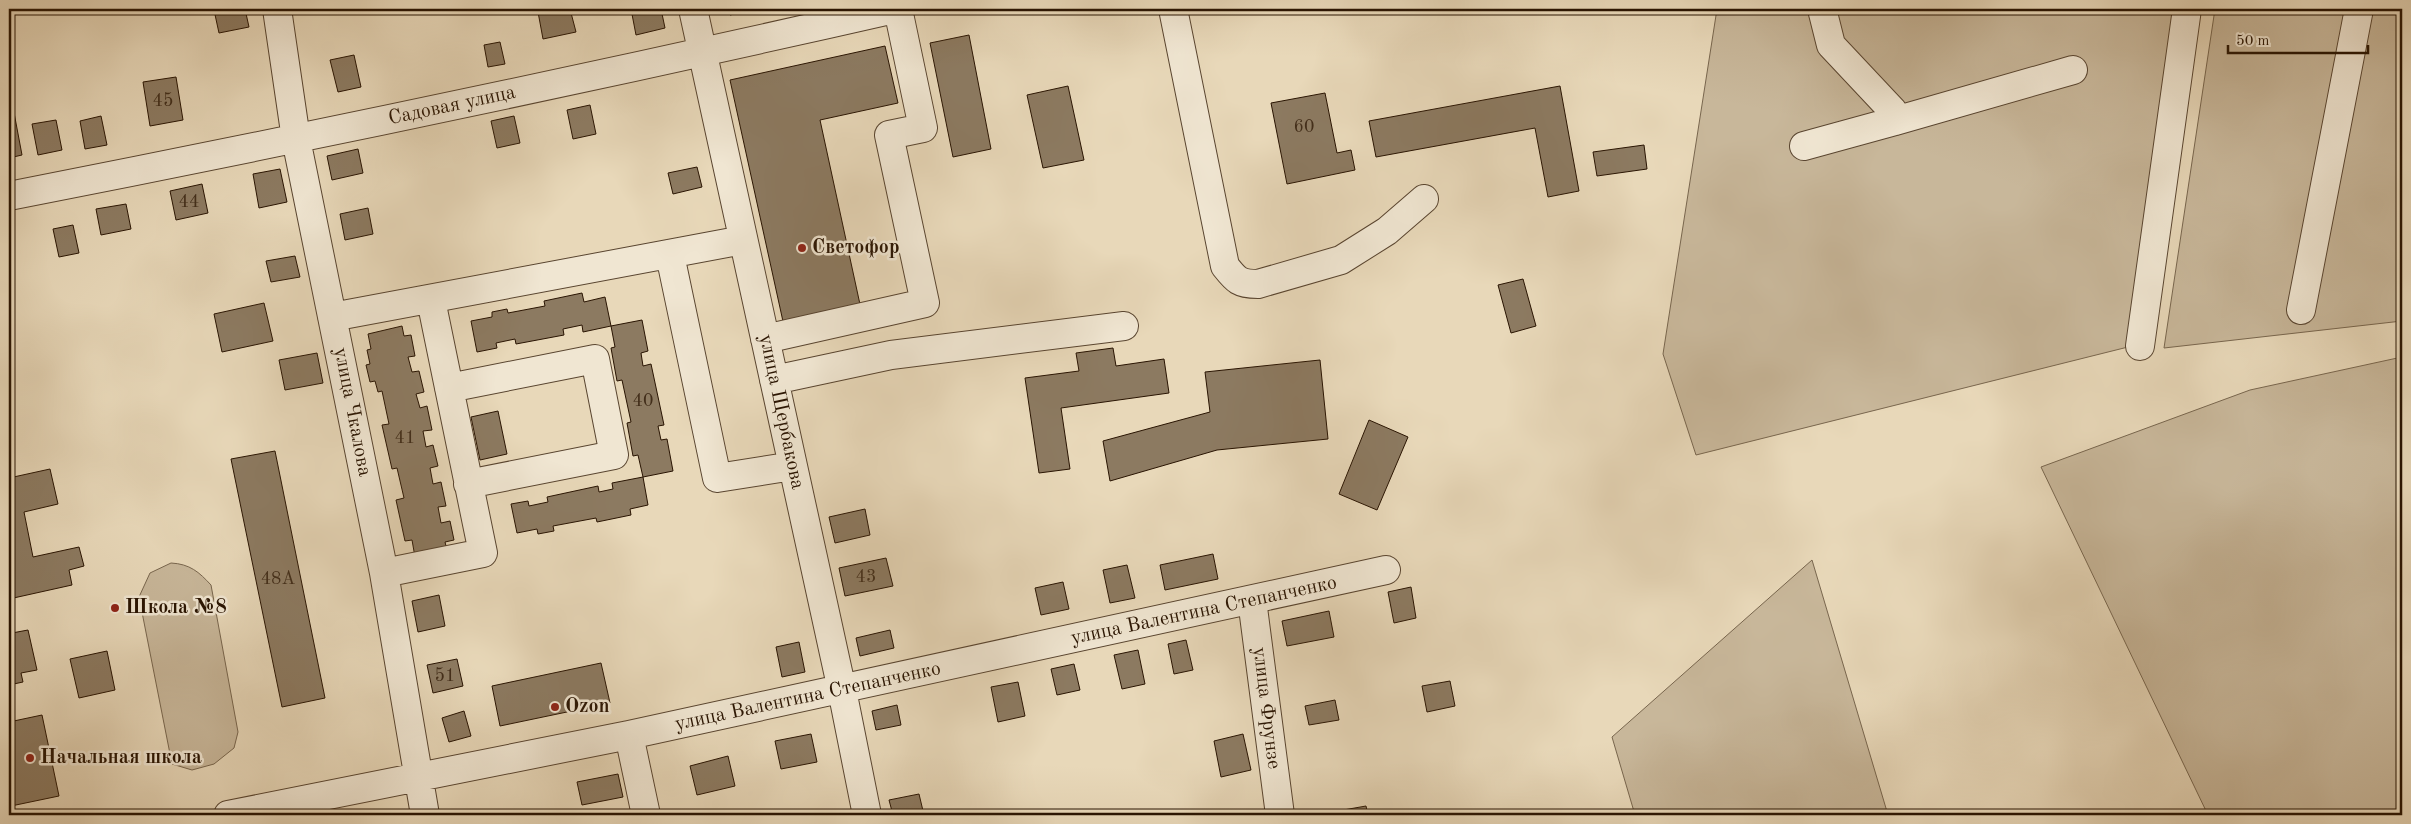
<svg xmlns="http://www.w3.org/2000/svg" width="2411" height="824" font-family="'Old Standard TT',serif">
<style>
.green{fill:#c8b79a;stroke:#78664e}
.building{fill:#8c7a61;stroke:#291402}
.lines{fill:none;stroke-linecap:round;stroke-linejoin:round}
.minor-casing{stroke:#594530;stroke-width:30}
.minor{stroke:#f0e6d2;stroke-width:28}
.poi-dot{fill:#8f2418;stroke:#f0e6d2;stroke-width:2}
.labels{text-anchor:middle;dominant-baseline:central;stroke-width:5;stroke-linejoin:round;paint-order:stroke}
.number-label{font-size:18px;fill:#422e1a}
.street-label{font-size:20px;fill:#291402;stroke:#f0e6d2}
.poi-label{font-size:20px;font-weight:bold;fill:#291402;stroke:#f0e6d2;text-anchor:start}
</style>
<rect width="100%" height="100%" fill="#e8d8b9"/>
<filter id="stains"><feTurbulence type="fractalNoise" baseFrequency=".004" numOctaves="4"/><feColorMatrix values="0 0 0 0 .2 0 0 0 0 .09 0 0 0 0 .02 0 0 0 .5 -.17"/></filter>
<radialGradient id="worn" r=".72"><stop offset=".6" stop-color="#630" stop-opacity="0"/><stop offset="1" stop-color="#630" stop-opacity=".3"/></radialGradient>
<path class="green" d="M1717,9H2175L2128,347L1696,455L1663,354Z
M2215,9H2402V321L2164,348Z
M2402,357V815H2208L2041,467L2250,390Z
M1812,560L1888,815H1635L1612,737Z
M171,563C190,564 199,572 211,585L238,732L234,748L214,764L192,770L172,764L139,597L150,573Z"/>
<path class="building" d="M245,9L249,27L219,33L214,10Z
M550,9H570L576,32L543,39L538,12Z
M631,9H661L665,28L636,35Z
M729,9H758L730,15Z
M969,35L991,149L953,157L930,43Z
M500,42L505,64L488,67L484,45Z
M885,46L898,103L820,120L861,309L784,326L730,80Z
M354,55L361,87L338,92L330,60Z
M176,77L183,120L150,126L143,82Z
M9,86L22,155L9,158Z
M1068,86L1084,160L1043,168L1027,95Z
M1560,86L1579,191L1548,197L1535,128L1376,157L1369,121Z
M1325,93L1337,153L1351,150L1355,170L1287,184L1271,103Z
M590,105L596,134L573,139L567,110Z
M101,116L107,145L85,149L80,121Z
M514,116L520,143L497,148L491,121Z
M56,120L62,150L38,155L32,124Z
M1644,145L1647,169L1597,176L1593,152Z
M358,149L363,173L332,180L327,156Z
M697,167L702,187L673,194L668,173Z
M280,169L287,202L259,208L253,174Z
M202,184L208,213L176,220L170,191Z
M126,204L131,229L101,235L96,209Z
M368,208L373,234L345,240L340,214Z
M73,225L79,253L59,257L53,229Z
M295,256L300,277L271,282L266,261Z
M1523,279L1536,326L1511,333L1498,285Z
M582,293L584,302L605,297L611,326L583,332L582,325L563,329L564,335L516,344L515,339L496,343L497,348L477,352L471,321L492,317V312L507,309L508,313L545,306L544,301Z
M264,303L273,341L222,352L214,314Z
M642,320L648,351L641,353L643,366L651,364L664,425L658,426L661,440L667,439L673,471L643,477L638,455L633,456L627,423L631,422L622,380L617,381L611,348L615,347L611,326Z
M402,326L404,336L411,335L415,356L408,357L412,372L419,371L424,392L416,394L420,408L427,406L432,430L423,431L426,447L433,445L438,466L430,468L433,484L441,482L446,506L438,507L441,523L450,521L454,540L445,542L447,550L415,557L412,540L405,541L396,500L404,498L397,468L392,469L382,425L389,424L382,391L378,392L375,381L370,382L366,365L370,364L367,350L371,349L368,334Z
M1113,348L1116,366L1164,359L1169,393L1061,408L1070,469L1039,473L1025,378L1079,371L1076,353Z
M317,353L323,383L285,390L279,360Z
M1320,360L1328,439L1217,450L1110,481L1103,441L1210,412L1205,372Z
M498,411L507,454L480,460L471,417Z
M1369,420L1408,437L1377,510L1339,494Z
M275,451L325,698L282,707L231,459Z
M50,469L58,504L24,512L33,557L79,547L84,566L69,570L72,585L9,599V478Z
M643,477L648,505L630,509L631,515L597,522L596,518L553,526L554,531L538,534L537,529L517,533L511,504L528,501L529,506L548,502L547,497L598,486L599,492L613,489L612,483Z
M865,509L870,535L835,543L829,517Z
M1213,554L1218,579L1165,590L1160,565Z
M886,558L893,586L845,596L839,568Z
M1127,565L1135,598L1110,603L1103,570Z
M1063,582L1069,609L1041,615L1035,588Z
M1411,587L1416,618L1394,623L1388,592Z
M439,595L445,626L418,632L412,601Z
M1329,611L1334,637L1287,646L1282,621Z
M9,623H11L12,633L28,630L37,670L21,673L23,682L9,685Z
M890,630L894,648L860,656L856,638Z
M1186,640L1193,670L1174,674L1168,644Z
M799,642L805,672L782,677L776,647Z
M1138,650L1145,684L1122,689L1114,655Z
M107,651L115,690L79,698L70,659Z
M457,659L463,686L433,693L427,665Z
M601,663L610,703L500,726L492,686Z
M1074,664L1080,690L1057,695L1051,669Z
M1450,681L1455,706L1427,712L1422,686Z
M1018,682L1025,716L998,722L991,687Z
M1335,700L1339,720L1309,725L1305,706Z
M897,705L901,725L876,730L872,711Z
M464,711L471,736L449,742L442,718Z
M42,715L59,796L11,806L9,794V722Z
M811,734L817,762L781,769L775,741Z
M1243,734L1251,770L1221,777L1214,741Z
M728,756L735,786L697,795L690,766Z
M618,774L623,797L582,805L577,782Z
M919,794L924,815H893L889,800Z
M1366,806L1368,815H1332V812Z"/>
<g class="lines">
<defs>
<path id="minor" d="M277,9L296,139L384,573L425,815
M693,9L842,690L867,815
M1173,9L1225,266C1236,280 1239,284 1258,284L1341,260L1387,231L1424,199
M1822,9L1831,45L1893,111L1895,121L2073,70
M1804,146L1895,121
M9,196C305,138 600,76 894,9
M670,255L717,478L793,466
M2301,310L2359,9
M332,317L743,240
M765,339L925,303L889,135L923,128L898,9
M2140,346L2187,9
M774,380L891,355L1124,326
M449,388L595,359L614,455L468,484
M384,573L483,553L431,300
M1252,600L1280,815
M629,735L646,815
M228,815L629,735L1386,570"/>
</defs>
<use href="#minor" class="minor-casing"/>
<use href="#minor" class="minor"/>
</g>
<g class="poi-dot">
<circle cx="802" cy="248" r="5"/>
<circle cx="115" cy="608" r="5"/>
<circle cx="555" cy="707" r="5"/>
<circle cx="30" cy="758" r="5"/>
</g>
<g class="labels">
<g class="number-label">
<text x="163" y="101">45</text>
<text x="1304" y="127">60</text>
<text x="189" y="202">44</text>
<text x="643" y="401">40</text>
<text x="405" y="438">41</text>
<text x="866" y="577">43</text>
<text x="278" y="579">48А</text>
<text x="445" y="676">51</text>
</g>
<g class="street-label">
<text transform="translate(452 106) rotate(-12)">Садовая улица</text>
<text transform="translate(352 412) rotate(79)">улица Чкалова</text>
<text transform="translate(781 412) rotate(78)">улица Щербакова</text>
<text transform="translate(1204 611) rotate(-12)">улица Валентина Степанченко</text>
<text transform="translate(808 697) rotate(-12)">улица Валентина Степанченко</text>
<text transform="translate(1266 708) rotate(83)">улица Фрунзе</text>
</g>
<g class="poi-label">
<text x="812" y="248">Светофор</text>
<text x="125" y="608">Школа №8</text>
<text x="565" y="707">Ozon</text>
<text x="40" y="758">Начальная школа</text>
</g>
</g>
<rect width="2411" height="824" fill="none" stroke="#e8d8b9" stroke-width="30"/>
<rect x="10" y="10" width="2391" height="804" fill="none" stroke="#291402" stroke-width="2.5"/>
<rect x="15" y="15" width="2381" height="794" fill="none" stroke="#291402"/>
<path d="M2228 45v8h140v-8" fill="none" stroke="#291402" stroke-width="2.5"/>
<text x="2236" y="45" font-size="15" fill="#291402" stroke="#f0e6d2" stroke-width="4" paint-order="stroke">50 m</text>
<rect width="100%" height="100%" filter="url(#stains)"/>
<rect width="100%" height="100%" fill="url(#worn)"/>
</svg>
